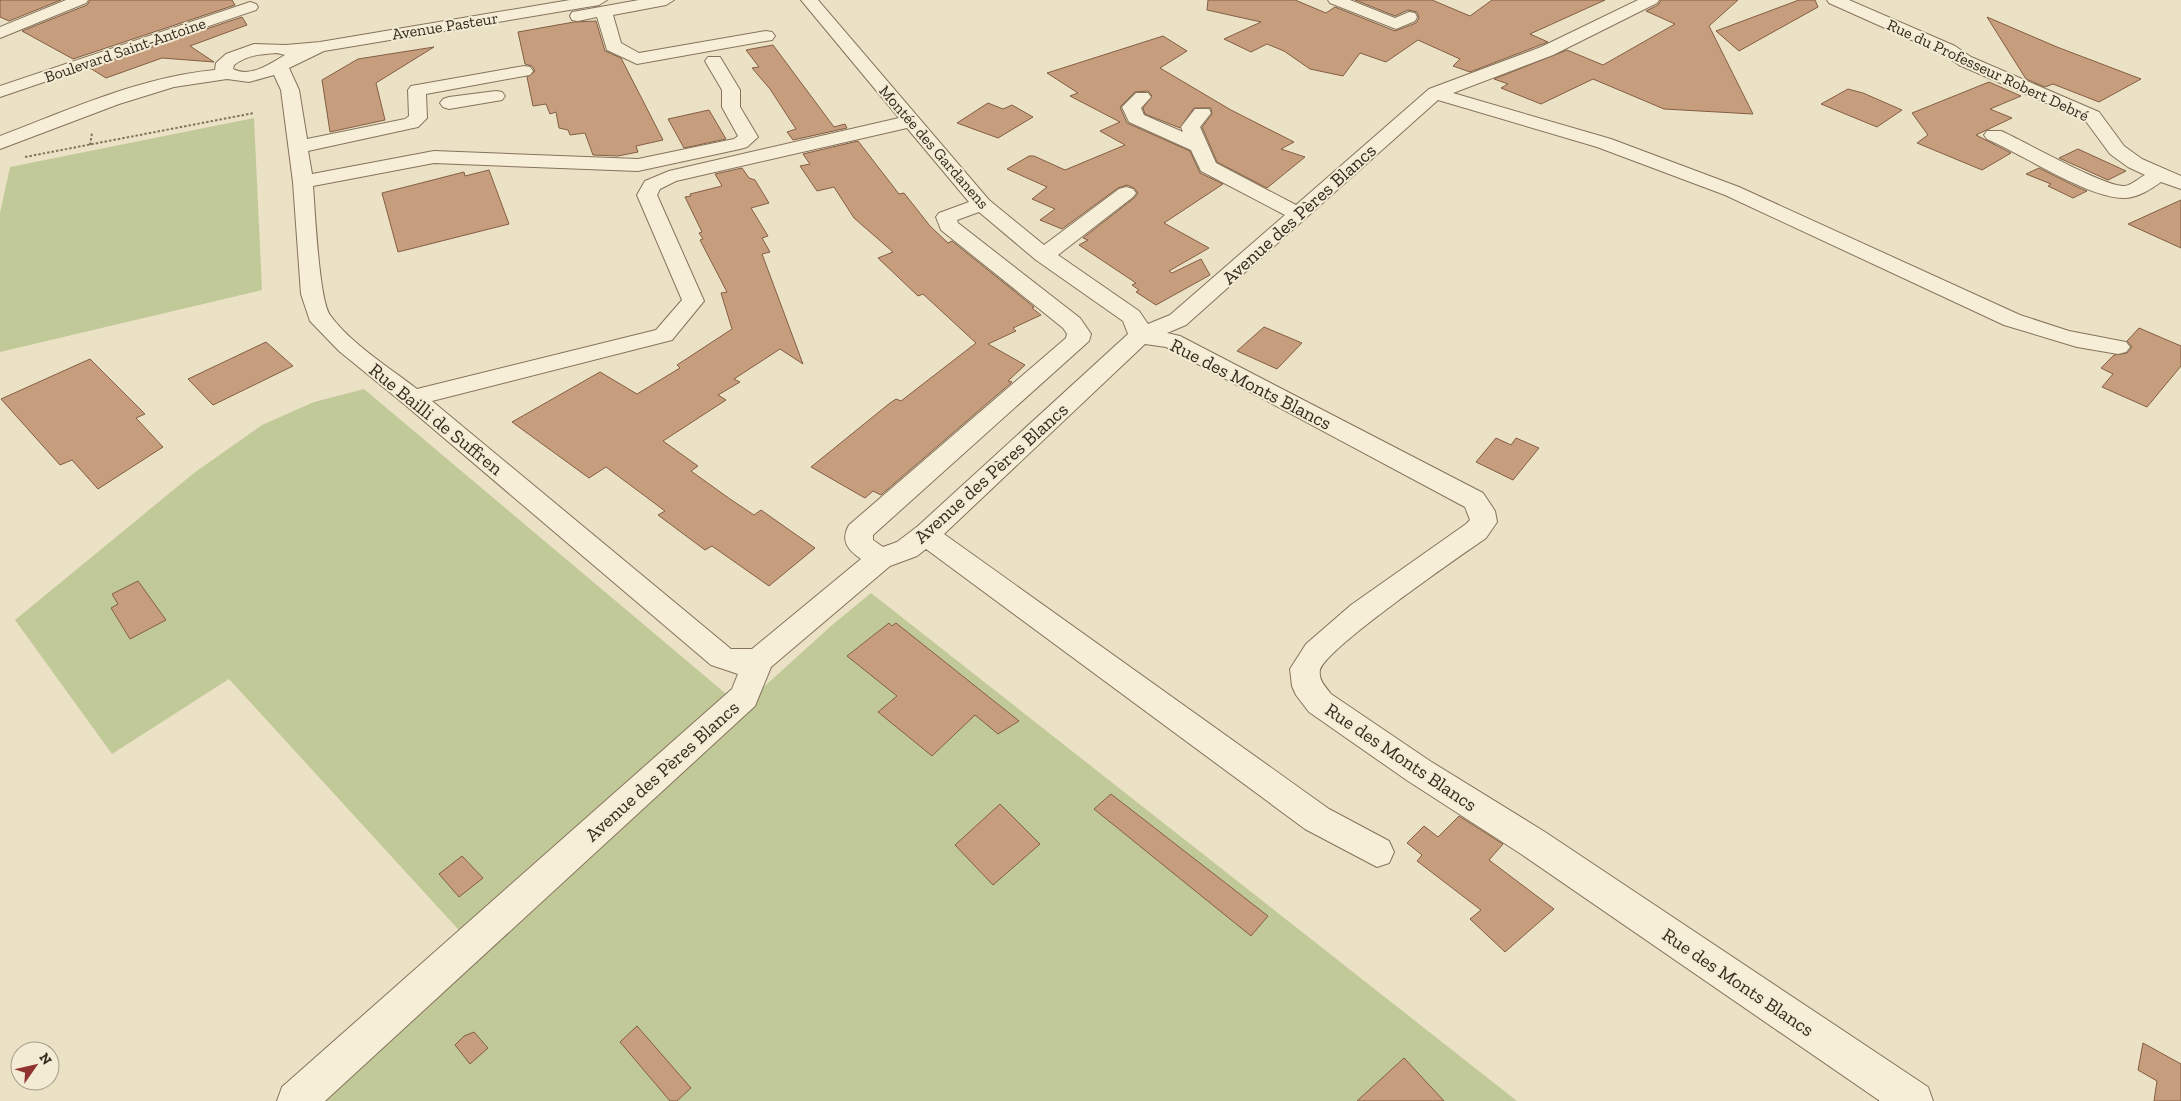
<svg xmlns="http://www.w3.org/2000/svg" width="2181" height="1101" font-family="'Zilla Slab',serif">
<style>
.green{fill:#c2c999}
.building{fill:#c79e7d;stroke:#835e43}
.lines{fill:none;stroke-linecap:round;stroke-linejoin:round}
.minor-casing{stroke:#85735c;stroke-width:2}
.path{stroke:#85735c;stroke-width:2;stroke-dasharray:2.5 2;stroke-linecap:butt}
.minor{fill:#f7eed7;fill-rule:evenodd}
.labels{text-anchor:middle;dominant-baseline:central;stroke-width:4;stroke-linejoin:round;paint-order:stroke}
.far-street-label{font-size:16px;fill:#362b1f;stroke:#f3ebd4}
.street-label{font-size:19px;fill:#362b1f;stroke:#f3ebd4}
</style>
<rect width="100%" height="100%" fill="#ebe1c5"/>
<path class="green" d="M254,118L262,290L0,352V213L10,167Z
M364,389L731,698L467,939L229,679L112,754L15,620L194,473L262,425L314,402Z
M871,593L1517,1101H307L831,626Z"/>
<path class="building" d="M0,0H61L9,21L0,17Z
M90,0H232L235,5L73,59L22,31L87,5Z
M1208,0H1295L1326,13L1335,7L1395,31L1416,23L1419,18L1417,12L1408,10L1395,16L1355,0H1432L1470,16L1492,0H1605L1530,34L1548,42L1470,72L1453,66L1460,59L1418,40L1386,62L1360,53L1343,76L1310,69L1284,51L1267,44L1251,52L1224,39L1261,22L1207,10Z
M1661,0H1738L1709,26L1753,114L1664,109L1593,79L1541,104L1501,88L1508,84L1494,79L1567,50L1603,65L1675,24L1646,11L1658,5Z
M1799,0H1815L1818,7L1739,51L1716,31Z
M242,17L247,25L190,46L214,62L162,58L106,78L90,68Z
M1987,17L2057,47L2141,79L2099,102L2053,84L2045,87L2026,79Z
M596,21L605,51L621,58L663,140L636,146L638,152L618,156L593,155L585,133L570,135L568,130L559,128L556,112L550,114L546,104L533,106L527,77L535,71L532,66L525,64L518,32L574,22Z
M1163,36L1187,51L1160,68L1231,110L1294,142L1281,149L1305,157L1267,188L1217,162L1202,127L1212,114L1211,108H1194L1180,128L1145,114L1143,108L1152,96L1148,91L1135,92L1120,107L1127,123L1190,151L1200,173L1223,184L1164,223L1209,248L1169,271L1172,273L1201,259L1210,275L1156,305L1136,292L1139,290L1132,285L1136,283L1079,245L1088,240L1083,238L1134,198L1138,193L1134,188L1127,185L1118,188L1062,229L1040,220L1055,209L1032,199L1047,187L1007,169L1029,156H1034L1065,170L1125,145L1100,131L1120,122L1070,96L1078,93L1047,73Z
M773,45L834,127L845,124L847,128L793,140L787,132L796,129L770,89L752,68L759,67L746,50Z
M434,47L376,83L385,120L330,132L322,80L358,59Z
M1989,82L2021,96L1990,109L2012,118L1976,135L2011,153L1982,170L1917,143L1928,135L1912,113Z
M1848,89L1863,93L1902,110L1877,127L1821,104Z
M988,103L1003,109L1012,105L1033,117L998,138L957,123Z
M709,110L726,139L684,148L668,119Z
M858,141L899,194L904,193L930,226L948,243L952,241L1034,307L1032,308L1041,315L1013,328L1016,331L988,344L1025,365L1008,381L1012,382L881,495L873,491L865,498L811,467L890,403L896,399L901,401L976,343L923,294L918,296L878,258L893,252L854,218L834,187L817,191L800,166L810,164L803,154Z
M2078,149L2126,171L2108,180L2059,158Z
M742,168L749,178L755,180L769,203L751,208L768,236L762,238L770,252L762,254L803,364L780,349L734,379L740,382L718,395L726,400L663,441L698,466L691,471L730,499L754,515L761,510L815,548L769,586L712,546L705,550L658,515L665,511L606,467L589,478L512,422L600,372L637,394L680,368L677,365L732,329L721,293L727,292L700,240L703,239L699,233L702,232L685,197L691,196L690,194L722,186L715,174Z
M2039,168L2075,186L2087,191L2073,198L2048,186L2051,184L2026,174Z
M489,170L509,224L398,252L382,193L464,172L465,176Z
M2181,200V248L2128,224Z
M1264,327L1302,343L1277,369L1237,351Z
M2139,328L2181,346V366L2147,407L2102,387L2113,374L2101,368L2114,355L2127,353L2132,347L2127,341Z
M266,342L293,366L213,405L188,379Z
M90,359L145,414L136,418L163,447L98,489L72,460L60,465L1,399Z
M1496,438L1511,445L1516,438L1539,448L1513,480L1476,462Z
M138,581L166,620L130,639L111,608L118,604L112,594Z
M889,623L892,626L896,623L1019,721L998,734L975,715L932,756L878,712L897,696L847,656Z
M1111,794L1268,916L1251,936L1094,809Z
M1000,804L1040,844L993,885L955,845Z
M1459,816L1503,844L1489,860L1554,909L1505,952L1470,919L1481,910L1417,861L1422,855L1407,843L1424,826L1438,837Z
M462,856L483,878L459,897L439,874Z
M637,1026L691,1088L677,1101H670L620,1042Z
M474,1032L488,1048L470,1064L455,1045L464,1036Z
M2143,1043L2181,1064V1101H2154L2157,1081L2138,1070Z
M1404,1058L1444,1101H1357Z"/>
<g class="lines">
<defs>
<path id="minor" d="M66,0H88L86,3L0,38V27Z
M570,0H607L599,5L324,51L289,68L299,90L307,139L405,119L409,116L408,90L411,86L524,66L530,67L533,71L530,75L524,76L426,94L427,118L418,127L308,151L312,174L434,151L638,159L734,139L738,136L722,107V90L705,61L708,57H720L740,90V107L758,137L747,147L740,149L638,171L434,163L313,186C315,210 319,300 330,315C350,343 390,368 417,389L656,330L682,300L637,195L645,181L669,171L899,118L801,0H818L989,200L1044,245L1119,189L1126,187L1133,189L1136,193L1133,197L1058,255L1139,311L1148,324L1170,315L1285,215L1201,171L1191,150L1129,122L1122,107L1136,93H1148L1151,97L1141,108L1144,115L1183,132L1181,127L1195,109H1209L1211,113L1200,127L1216,163L1296,205L1429,89L1541,47L1638,0H1659L1657,3L1553,55L1453,93L1611,139L1739,187L2020,315L2069,331L2126,342L2130,347L2126,352L2118,354L2077,347L2004,325L1725,195L1597,147L1438,100L1186,325L1167,333L1180,336L1483,493L1495,511L1497,522L1486,538C1460,556 1325,649 1320,670C1318,680 1326,687 1331,694L1430,761L1545,832L1928,1087L1933,1101H1880L1521,854L1408,781L1309,712L1296,695L1292,686L1290,669L1306,644L1351,605L1466,524L1470,520L1465,507L1166,347L1145,344L944,534L1329,809L1389,841L1394,852L1389,863L1377,867L1305,829L926,549L917,556L890,566L771,667L755,706L325,1101H277L282,1087L732,689L738,674L711,665L404,404L339,351L310,321L301,294L293,182L281,90L274,75L249,82L227,79L174,87L119,104L0,149V136C69,110 140,77 215,70L216,63L226,54L254,44L286,45L320,42ZM277,53L285,55C270,64 250,78 233,69L234,65C247,55 261,54 277,53ZM907,128L969,202L939,213L936,217L941,230L1063,328L1067,334L1066,338L849,525C840,541 848,550 861,559L752,649H731L432,401L672,340L704,301L657,195L660,189L676,181ZM979,212L1036,260L1123,321L1128,334L918,526L897,542L883,547L873,540V535L1089,341L1091,334L1080,318L958,223L957,220Z
M639,0H674L666,5L613,15L621,43L639,53L766,31L772,32L775,36L772,40L766,41L637,64L607,50L597,17L578,21L572,20L570,16L572,12L578,11Z
M1328,0H1350L1395,18L1409,12L1415,13L1417,17L1415,21L1396,29L1330,3Z
M1827,0H1849L1955,46L1971,57L2099,112L2124,146L2142,159L2181,176V189L2161,182C2151,189 2139,197 2126,198C2091,200 2022,154 1987,139L1984,135L1987,131H2001C2024,141 2106,188 2125,186C2132,185 2139,178 2145,175L2128,167L2110,154L2085,120L1959,65L1943,54L1829,3Z
M250,2L256,4L258,7L256,10L0,97V86Z
M496,91L502,92L505,96L502,100L449,109L443,107L440,103L443,99L449,97Z"/>
</defs>
<use href="#minor" class="minor-casing"/>
<path class="path" d="M90,145L92,133
M25,157L254,113"/>
<use href="#minor" class="minor"/>
</g>
<g class="labels">
<g class="far-street-label">
<text transform="translate(445 26) rotate(-9)">Avenue Pasteur</text>
<text transform="translate(125 50) rotate(-19)">Boulevard Saint-Antoine</text>
<text transform="translate(1988 70) rotate(25)">Rue du Professeur Robert Debré</text>
<text transform="translate(934 147) rotate(49)">Montée des Gardanens</text>
</g>
<g class="street-label">
<text transform="translate(1299 214) rotate(-42)">Avenue des Pères Blancs</text>
<text transform="translate(1251 384) rotate(27)">Rue des Monts Blancs</text>
<text transform="translate(436 419) rotate(39)">Rue Bailli de Suffren</text>
<text transform="translate(991 473) rotate(-42)">Avenue des Pères Blancs</text>
<text transform="translate(1401 757) rotate(34)">Rue des Monts Blancs</text>
<text transform="translate(662 771) rotate(-42)">Avenue des Pères Blancs</text>
<text transform="translate(1738 982) rotate(34)">Rue des Monts Blancs</text>
</g>
</g>
<g transform="translate(35 1066) rotate(56)"><circle r="24" fill="#f3ebd4" stroke="#a79e8c"/>
<path d="M0-4L9 19L0 12L-9 19Z" fill="#903230"/>
<text y="-8" font-size="14" font-weight="bold" text-anchor="middle" fill="#362b1f">N</text>
</g>
</svg>
